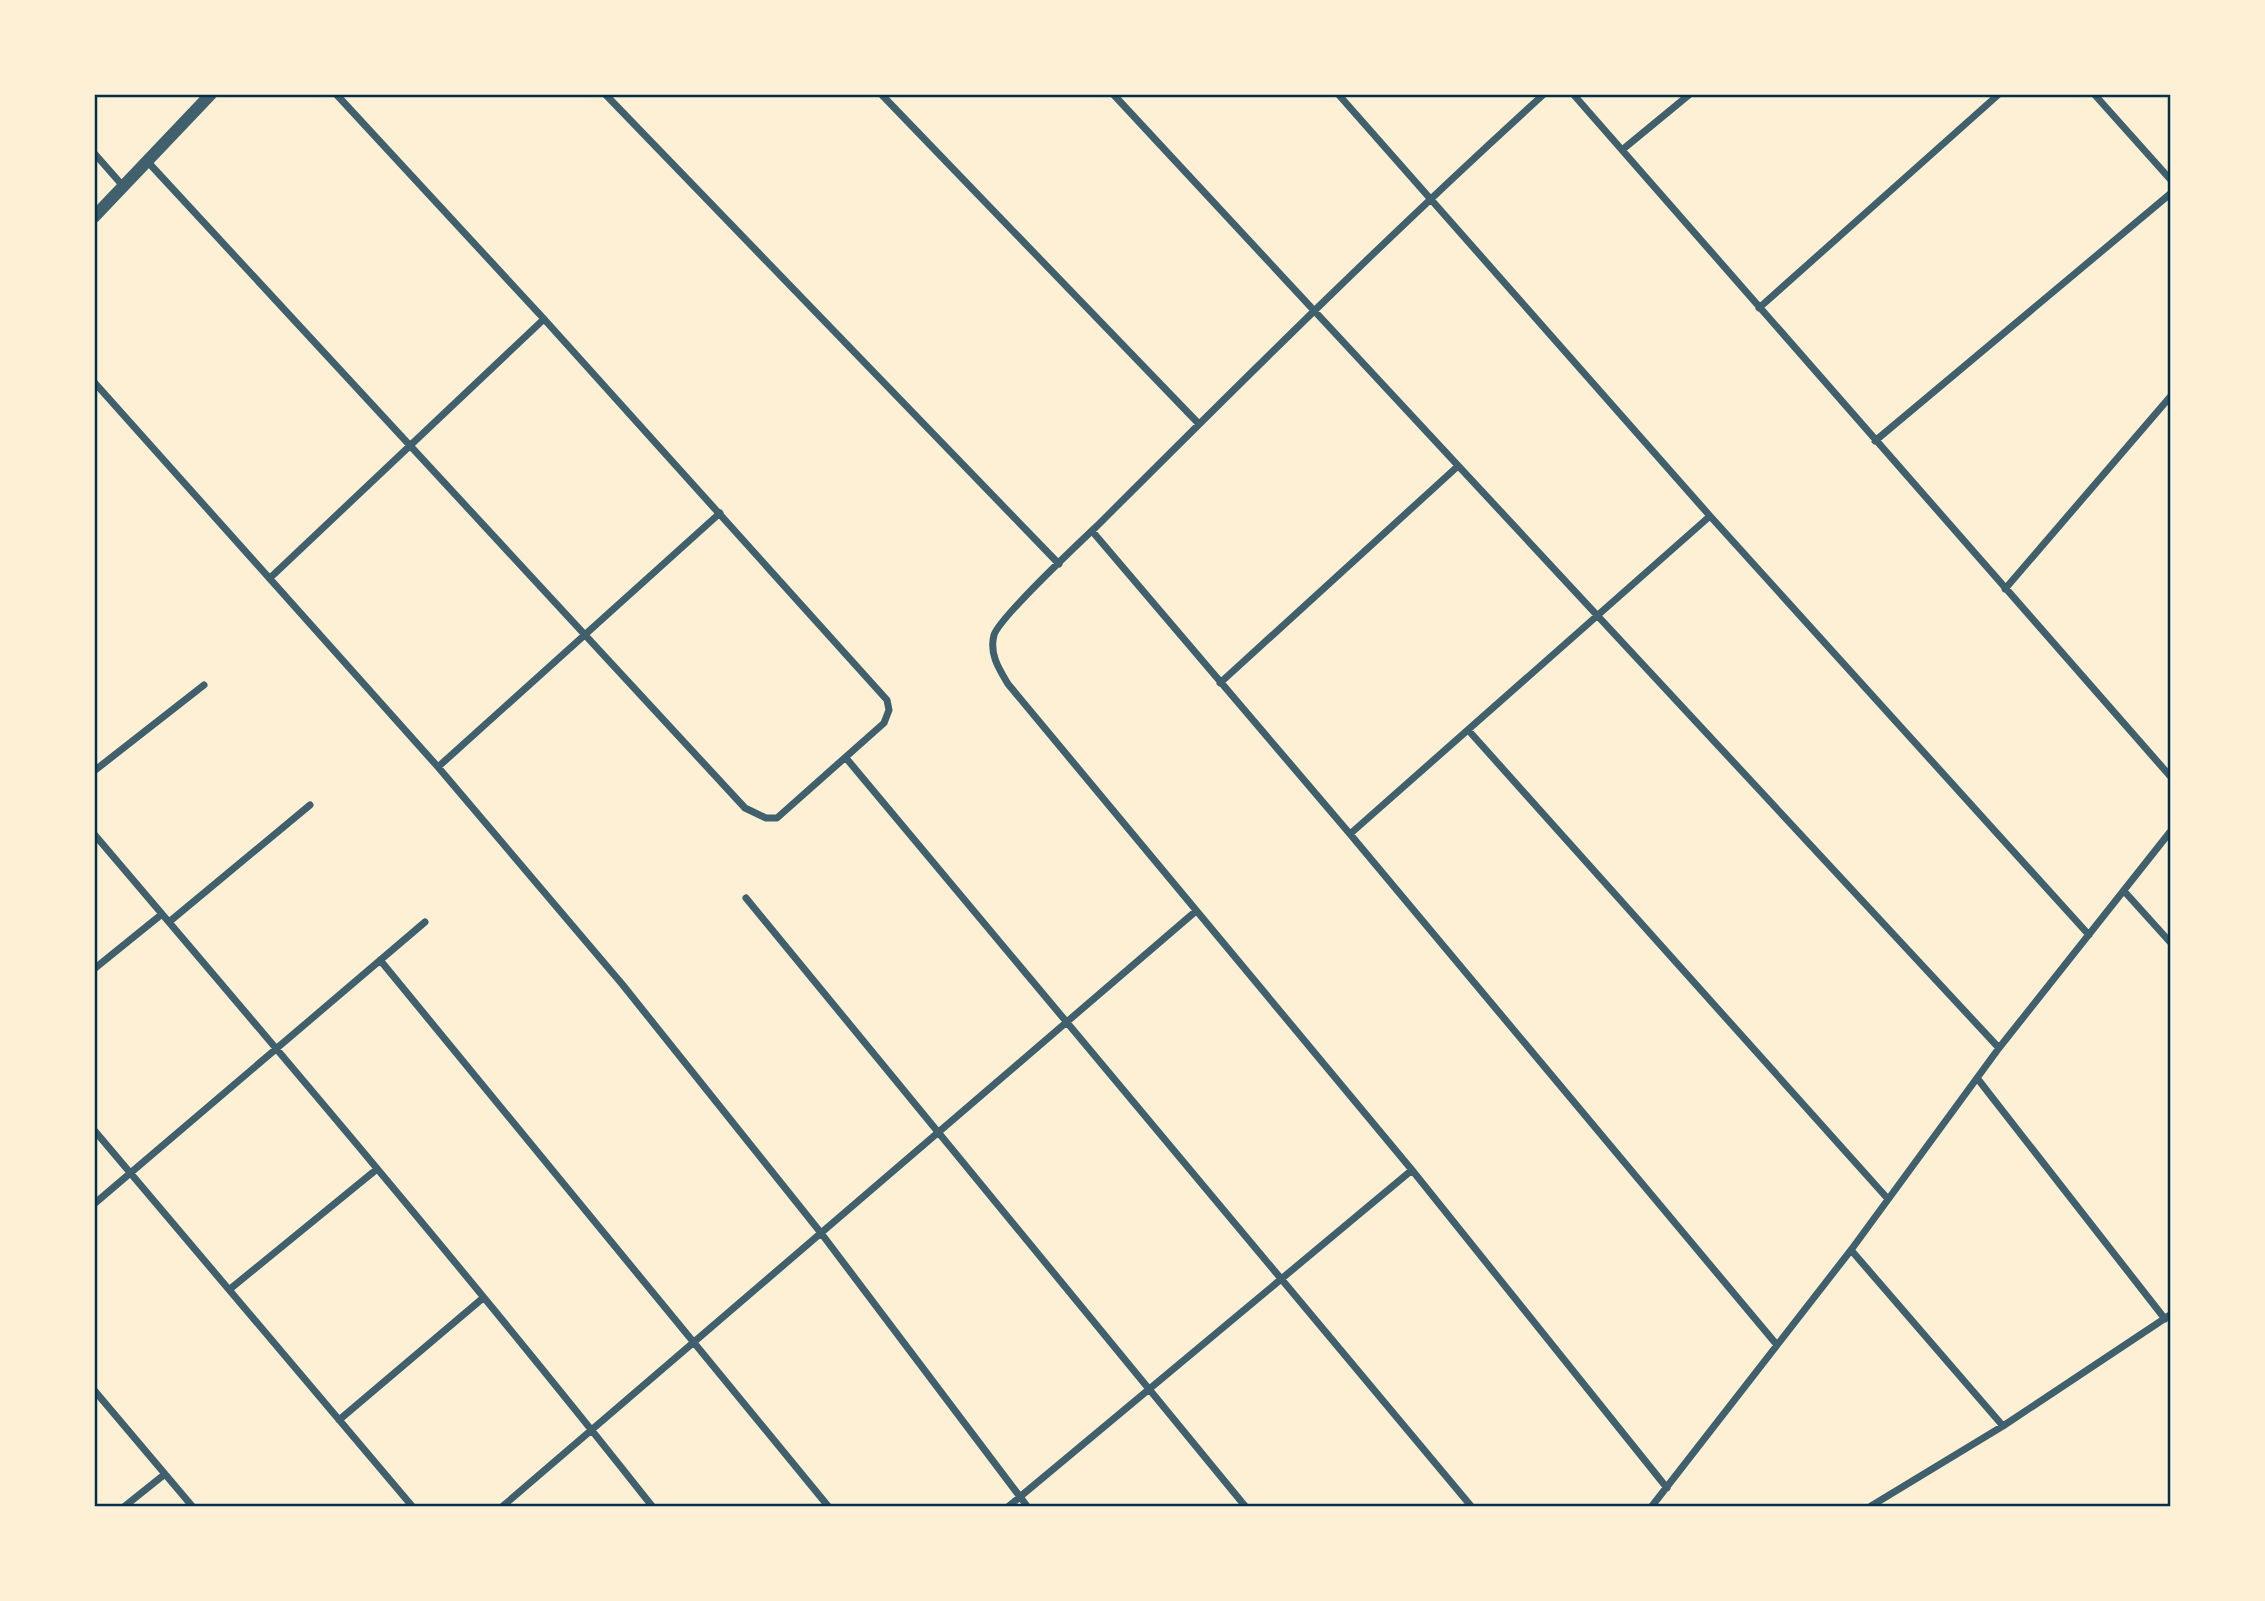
<svg xmlns="http://www.w3.org/2000/svg" width="2265" height="1601" font-family="Ubuntu,sans-serif">
<style>
.lines{fill:none;stroke-linecap:round;stroke-linejoin:round}
.minor{stroke:#3f606c;stroke-width:7}
.tertiary{stroke:#3f606c;stroke-width:12}
.neatline{fill:none;stroke:#003049;stroke-width:2.5}
</style>
<rect width="100%" height="100%" fill="#fdf0d5"/>
<g class="lines">
<path class="minor" d="M605,94L1059,564
M881,94L1199,424
M1113,94L1999,1048
M1338,94L1710,516L2089,935
M1544,94C1391,233 1245,378 1099,524C1080,542 1000,617 994,635C989,654 999,669 1008,684L1412,1170L1667,1488
M1573,94L2170,776
M2094,94L2170,179
M1622,150L1690,94
M94,153L123,186
M147,161L745,808L766,818H777L884,723L889,710L887,700L544,319L336,94
M1759,308L1999,94
M94,382L438,767L622,984L821,1233L1027,1506
M1875,441L2170,194
M1092,531L1350,834L1777,1345
M270,578L544,319
M2005,589L2170,397
M1220,683L1458,466
M1469,731L1888,1199
M846,758L1471,1506
M438,767L720,513
M94,771L204,685
M94,834C283,1056 472,1278 652,1506
M1350,834L1710,516
M2124,891L2170,942
M746,898L1245,1506
M169,922L310,805
M380,960L828,1506
M94,969L162,914
M1977,1078L2165,1319
M94,1130L412,1506
M94,1204L425,922
M1851,1250L2003,1426
M230,1289L377,1169
M94,1390L192,1506
M339,1420L483,1298
M125,1506L165,1474
M503,1506L1196,911
M1009,1506L1412,1170
M1652,1506L1851,1250L1999,1048L2170,832
M1871,1506L2003,1426L2170,1315"/>
<path class="tertiary" d="M94,217L211,94"/>
</g>
<rect width="2265" height="1601" fill="none" stroke="#fdf0d5" stroke-width="192"/>
<rect x="96" y="96" width="2073" height="1409" class="neatline"/>
</svg>
